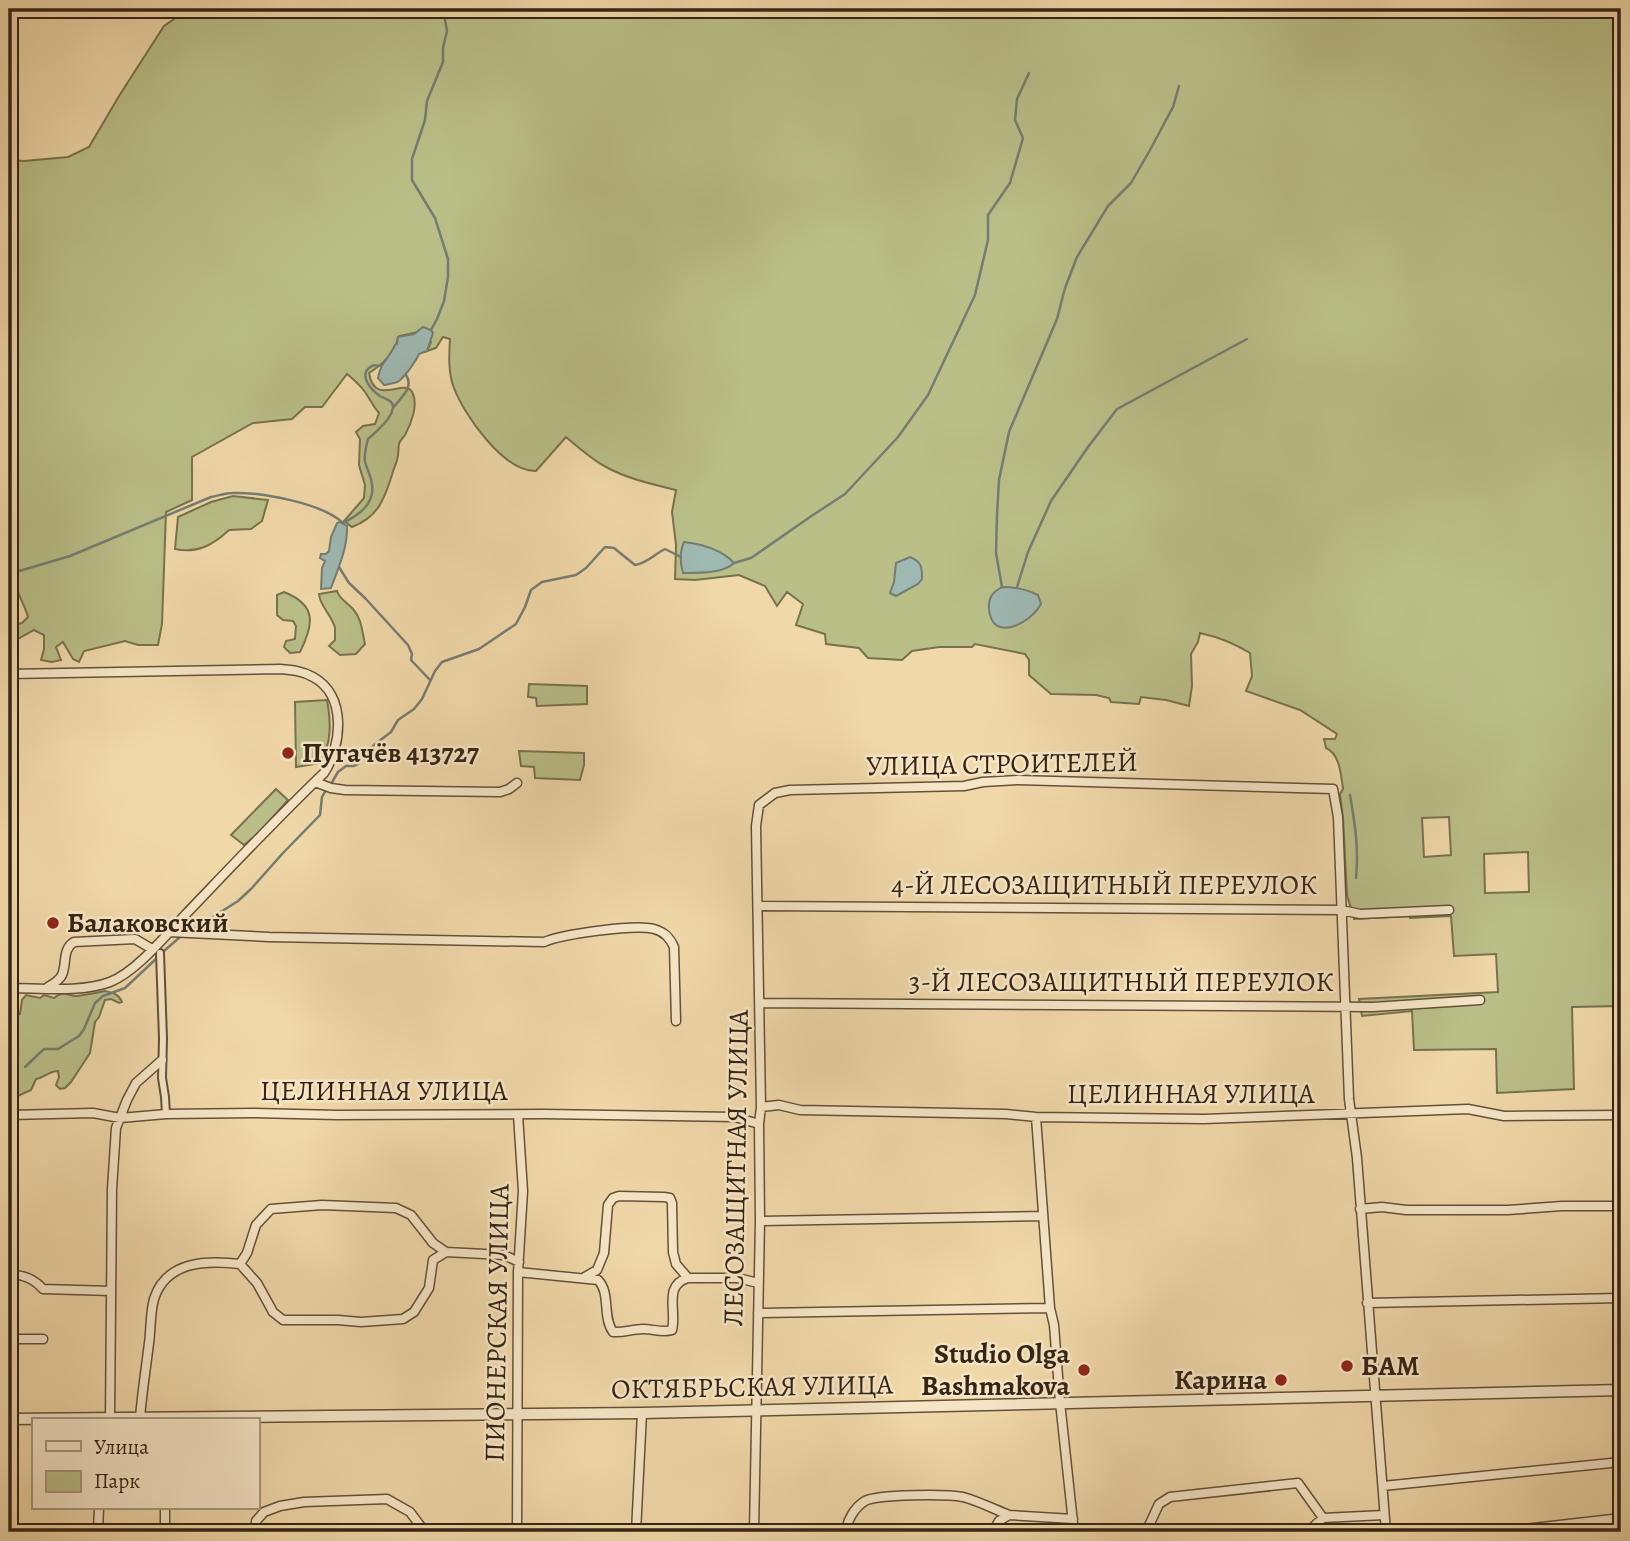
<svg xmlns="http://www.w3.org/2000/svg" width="1630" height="1541" font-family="Alegreya,serif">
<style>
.green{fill:#babf88;stroke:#77724e;stroke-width:2;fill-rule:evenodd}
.water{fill:#9eb8b2;stroke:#747d73;stroke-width:2}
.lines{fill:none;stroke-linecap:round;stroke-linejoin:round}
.stream{stroke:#747d73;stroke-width:2.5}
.pedestrian-casing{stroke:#63513a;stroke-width:10}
.minor-casing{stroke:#63513a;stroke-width:11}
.tertiary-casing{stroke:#63513a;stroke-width:13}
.pedestrian{stroke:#f6e6c7;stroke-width:6}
.minor{stroke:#f6e6c7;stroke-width:8}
.tertiary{stroke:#f6e6c7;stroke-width:10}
.poi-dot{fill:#8f2418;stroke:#f6e6c7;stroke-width:2.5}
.labels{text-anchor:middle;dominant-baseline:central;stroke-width:5;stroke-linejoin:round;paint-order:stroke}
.poi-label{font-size:28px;font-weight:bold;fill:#342415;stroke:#f6e6c7;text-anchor:start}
.street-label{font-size:28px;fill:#342415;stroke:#f6e6c7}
</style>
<rect width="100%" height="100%" fill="#f1d8a9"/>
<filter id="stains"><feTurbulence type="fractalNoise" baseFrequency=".00286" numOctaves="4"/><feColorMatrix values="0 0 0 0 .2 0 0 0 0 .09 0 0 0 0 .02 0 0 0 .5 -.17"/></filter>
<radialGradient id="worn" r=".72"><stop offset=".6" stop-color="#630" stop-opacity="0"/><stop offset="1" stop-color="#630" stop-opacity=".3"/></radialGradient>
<path class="green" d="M176,9H1621V1006L1572,1007L1574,1089L1497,1093L1496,1049L1414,1050L1412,1011L1362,1016L1359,999L1498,992L1496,954L1454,956L1451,916L1410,918V916L1354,919L1347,895L1343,818L1340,794L1343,789C1341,775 1340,754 1326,748L1324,739H1335L1337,734L1300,710L1246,691L1252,676L1250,653C1234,643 1218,637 1200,633L1198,642L1191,654L1192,686L1189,706L1166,700L1141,697L1139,704L1111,702L1109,698L1096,695L1051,694L1029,675V660L1025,654L975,644L972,647H939L912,651L902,660L868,658L859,648L826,644L825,634L796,625L803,604L787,592L777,606L765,586L739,575L695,580L675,579L676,545L672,512L676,490C652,484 628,479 606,467C592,460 579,448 566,437L536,471C504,472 464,415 454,388C448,373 449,355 450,339L443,337L436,348L427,351L431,342L418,332L400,336L398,337C396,352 382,365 369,373C375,409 407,375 413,394C418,406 411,424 405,435C403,438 400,440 399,444C398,449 399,454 397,460C396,465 393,469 392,475C384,500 378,517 352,527L344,521L364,498L365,485L359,465L360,439L356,432L363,426L375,424L379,413C373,406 370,399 365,392C360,385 354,380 347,374L322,407H305L292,419L253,423L192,457V500L166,512L162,624L158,645H138L125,641L84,651L79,662L73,659L63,642L56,647L61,660L52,662L41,660L44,649V635L34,630L11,643L9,656V626L22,623L28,617C25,606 19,597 16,586L9,590V160L24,161L68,157L89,147L119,96L164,26L177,17ZM1449,817L1451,855L1424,857L1422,818ZM1528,852L1529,892L1485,893L1484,854Z
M233,496L268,500L262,521L251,529L229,530C213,545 197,554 175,549L178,517L211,502Z
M337,591C340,600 347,602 353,609C362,619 362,632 365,644L356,654L340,655L329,646L335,640C335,640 335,629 335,628C332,615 320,607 319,594Z
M284,592C317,605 314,624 300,652L290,653L284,647L286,641L295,639L296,626L293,621L283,620L277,615V595Z
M529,684L587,686V704L537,706L536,698L528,697Z
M327,700C331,722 332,743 320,763L296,767L295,702Z
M519,751L584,753V765L580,780L535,778L534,767L521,766Z
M276,789L288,800L260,832L244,845L231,835Z
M105,991C113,993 119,994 122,1002L119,1003L111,999L105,1000L99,1017L95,1022L90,1053L71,1082L65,1088L60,1089L56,1085L59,1077L58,1071C49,1071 44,1078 36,1079L31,1090L18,1096L10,1092L9,1015L20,1014L22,1000L26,995L40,998L44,995L54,998C64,990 65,995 76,996C80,996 100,992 105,991Z"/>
<path class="water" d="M423,327L431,330L433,333L427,351L419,354C416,361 413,364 409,370C398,383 401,382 384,385L378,378C381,361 389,359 395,345L397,344L398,337L414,334Z
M340,522L347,526C348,547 338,569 331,588L321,589L322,568L325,561L320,558L321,554H326L329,551L331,537L337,523Z
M684,542C701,544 722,550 734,563C723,574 697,573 683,573C680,563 680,551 684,542Z
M910,557C922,562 922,567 922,579L918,584L896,596L890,593L894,582L896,563Z
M1002,587C1016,587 1026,589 1038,595L1041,604C1031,623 992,644 989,609C988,597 993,592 1002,587Z"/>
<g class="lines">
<path class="stream" d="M431,330L437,319L444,301L448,277V259L435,218L412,180V159L425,120L427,101L443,62V48L447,31L443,9
M380,366C375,365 374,364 369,368C359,376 372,391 380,396C384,398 388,399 391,402C392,403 393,405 393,407
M734,563L751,558L810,517L845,494L898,437L928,395L975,295L988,240V215L1010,183L1023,138L1015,120L1017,99L1029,73
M339,567L349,583L365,598L408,645L412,654L411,660L430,680
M9,574L70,556L211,497C218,496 225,493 232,493C261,492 322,503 343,523C359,515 375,504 372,484C371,476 367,469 365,462C364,454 366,446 368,439C377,431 386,424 391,414C392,412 392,410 393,408C399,399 415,388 406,375
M1002,587L996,553L997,515L999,480L1009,432L1057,319L1065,288L1077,257L1108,206L1131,183L1150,150L1173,107L1179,86
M1017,587L1028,552L1051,501L1088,447L1117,409L1247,339
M331,784L338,772L346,766H354L358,764L374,745L391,732L398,720L414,709L422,699L435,671L442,662L479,649L516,624L525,607L531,590L542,582L576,575L586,568L605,547L614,548L635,565C649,562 653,555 665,549L681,557
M1350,795C1355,824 1359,849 1356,878
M194,929L238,901L251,889L283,853L320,815L322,797L326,790
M164,951L180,937
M9,974L14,978
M25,1067L44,1049H58L79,1036L84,1029L95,1003L103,996L125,988L157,958"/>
<defs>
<path id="pedestrian" d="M160,953L163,1039L162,1078L165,1097L166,1114"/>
<path id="minor" d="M9,674L280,669C292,670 303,671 313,677C347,695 342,746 324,773C276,819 231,867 185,915C166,935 136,972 110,982C81,993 40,988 9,988
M315,782L331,788L345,790L500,792L509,789L517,783
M759,906L1342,910L1360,914L1449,910
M169,932L269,937L544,942C563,934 635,924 654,929C665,932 670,938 674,947L676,1021
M48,987C53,984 59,981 62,975C67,964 62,949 74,942L135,939L152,949
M760,1003L1373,1007L1480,1000
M761,1107L779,1105L800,1110L1006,1114L1036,1117L1204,1119L1468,1109L1504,1116L1621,1115
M9,1115L93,1113L120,1118L166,1114L254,1113L337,1115L544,1114L735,1117L759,1124
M1036,1117L1050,1308L1054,1325L1060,1402L1074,1532
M1360,1209L1382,1207L1406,1210H1508L1562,1206H1621
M760,1221L1043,1216
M240,1264L247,1253L256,1225L271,1209L322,1205L396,1208L411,1215L433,1243L446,1252L504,1255L519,1262
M518,1272L598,1280C611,1293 602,1317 613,1332C624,1333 632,1329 643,1329C653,1329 663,1333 672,1330C677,1311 663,1285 688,1278H738L758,1283
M9,1275C23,1274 33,1278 43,1289L111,1291
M585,1277L597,1270L604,1253L608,1205L613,1198L619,1196L664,1197L670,1198L672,1203L673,1252L676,1264L688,1278
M1367,1303L1621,1298
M758,1313L1050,1308
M9,1339H43
M140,1418C142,1393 146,1368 149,1343C151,1329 150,1313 154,1299C166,1261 206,1260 240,1264L257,1283L273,1312L283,1320H338L361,1322L403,1319L414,1312L429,1288L433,1260L446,1252
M110,1420L112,1189L116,1128L127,1100L136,1083L162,1060
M1383,1486L1621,1462
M165,1508V1532
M98,1532L99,1508
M255,1532L256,1521L264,1512L280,1506L304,1502L387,1499L410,1512L425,1532
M517,1532L518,1272L523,1191L518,1115
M636,1532L642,1413
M754,1532L760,1221L759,1124L761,1107L756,826L759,805L775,793L790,790L964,786L983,782L1018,780L1333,789L1338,817L1349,1099L1357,1158L1386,1532
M846,1532C847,1520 855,1507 865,1501C878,1494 947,1494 963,1497C978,1501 994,1509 1009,1515
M993,1532L999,1521L1009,1515L1073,1519
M1146,1532L1159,1504L1170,1497L1298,1483L1323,1518
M1312,1532L1314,1526L1323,1518L1384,1515
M1498,1532L1621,1518"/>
<path id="tertiary" d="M9,1419L642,1413L1621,1390"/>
</defs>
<use href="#pedestrian" class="pedestrian-casing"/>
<use href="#minor" class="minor-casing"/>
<use href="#tertiary" class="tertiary-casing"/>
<use href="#pedestrian" class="pedestrian"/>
<use href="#minor" class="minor"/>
<use href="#tertiary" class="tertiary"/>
</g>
<g class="poi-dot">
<circle cx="288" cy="753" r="7"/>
<circle cx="53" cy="923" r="7"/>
<circle cx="1347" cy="1366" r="7"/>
<circle cx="1084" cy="1370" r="7"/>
<circle cx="1281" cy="1380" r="7"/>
</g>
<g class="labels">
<g class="poi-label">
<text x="302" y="753">Пугачёв 413727</text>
<text x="67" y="923">Балаковский</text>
<text x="1070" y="1354" text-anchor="end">Studio Olga<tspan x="1070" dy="32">Bashmakova</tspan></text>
<text x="1361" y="1366">БАМ</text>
<text x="1267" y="1380" text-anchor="end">Карина</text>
</g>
<g class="street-label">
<text transform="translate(1002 764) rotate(-1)">УЛИЦА СТРОИТЕЛЕЙ</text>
<text x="1104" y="885">4-Й ЛЕСОЗАЩИТНЫЙ ПЕРЕУЛОК</text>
<text x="1121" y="982">3-Й ЛЕСОЗАЩИТНЫЙ ПЕРЕУЛОК</text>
<text x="384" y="1091">ЦЕЛИННАЯ УЛИЦА</text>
<text x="1191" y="1094">ЦЕЛИННАЯ УЛИЦА</text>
<text transform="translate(736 1168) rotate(-89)">ЛЕСОЗАЩИТНАЯ УЛИЦА</text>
<text transform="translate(497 1323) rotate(-89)">ПИОНЕРСКАЯ УЛИЦА</text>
<text transform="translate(752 1387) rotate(-1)">ОКТЯБРЬСКАЯ УЛИЦА</text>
</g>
</g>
<rect width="1630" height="1541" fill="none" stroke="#f1d8a9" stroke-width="35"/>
<rect x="10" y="10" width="1609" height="1520" fill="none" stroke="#342415" stroke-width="3.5"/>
<rect x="18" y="18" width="1595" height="1506" fill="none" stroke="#342415" stroke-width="2"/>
<rect x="32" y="1418" width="228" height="91" fill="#f6e6c7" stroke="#a89880" stroke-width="2"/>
<rect x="46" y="1441" width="35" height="10" fill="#f6e6c7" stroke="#a89880" stroke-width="2"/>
<text x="94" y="1454" font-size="21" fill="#342415">Улица</text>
<rect x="46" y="1471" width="35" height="21" fill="#babf88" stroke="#a89880" stroke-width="2"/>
<text x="94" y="1488" font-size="21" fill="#342415">Парк</text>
<rect width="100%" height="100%" filter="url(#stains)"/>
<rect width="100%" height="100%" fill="url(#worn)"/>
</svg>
